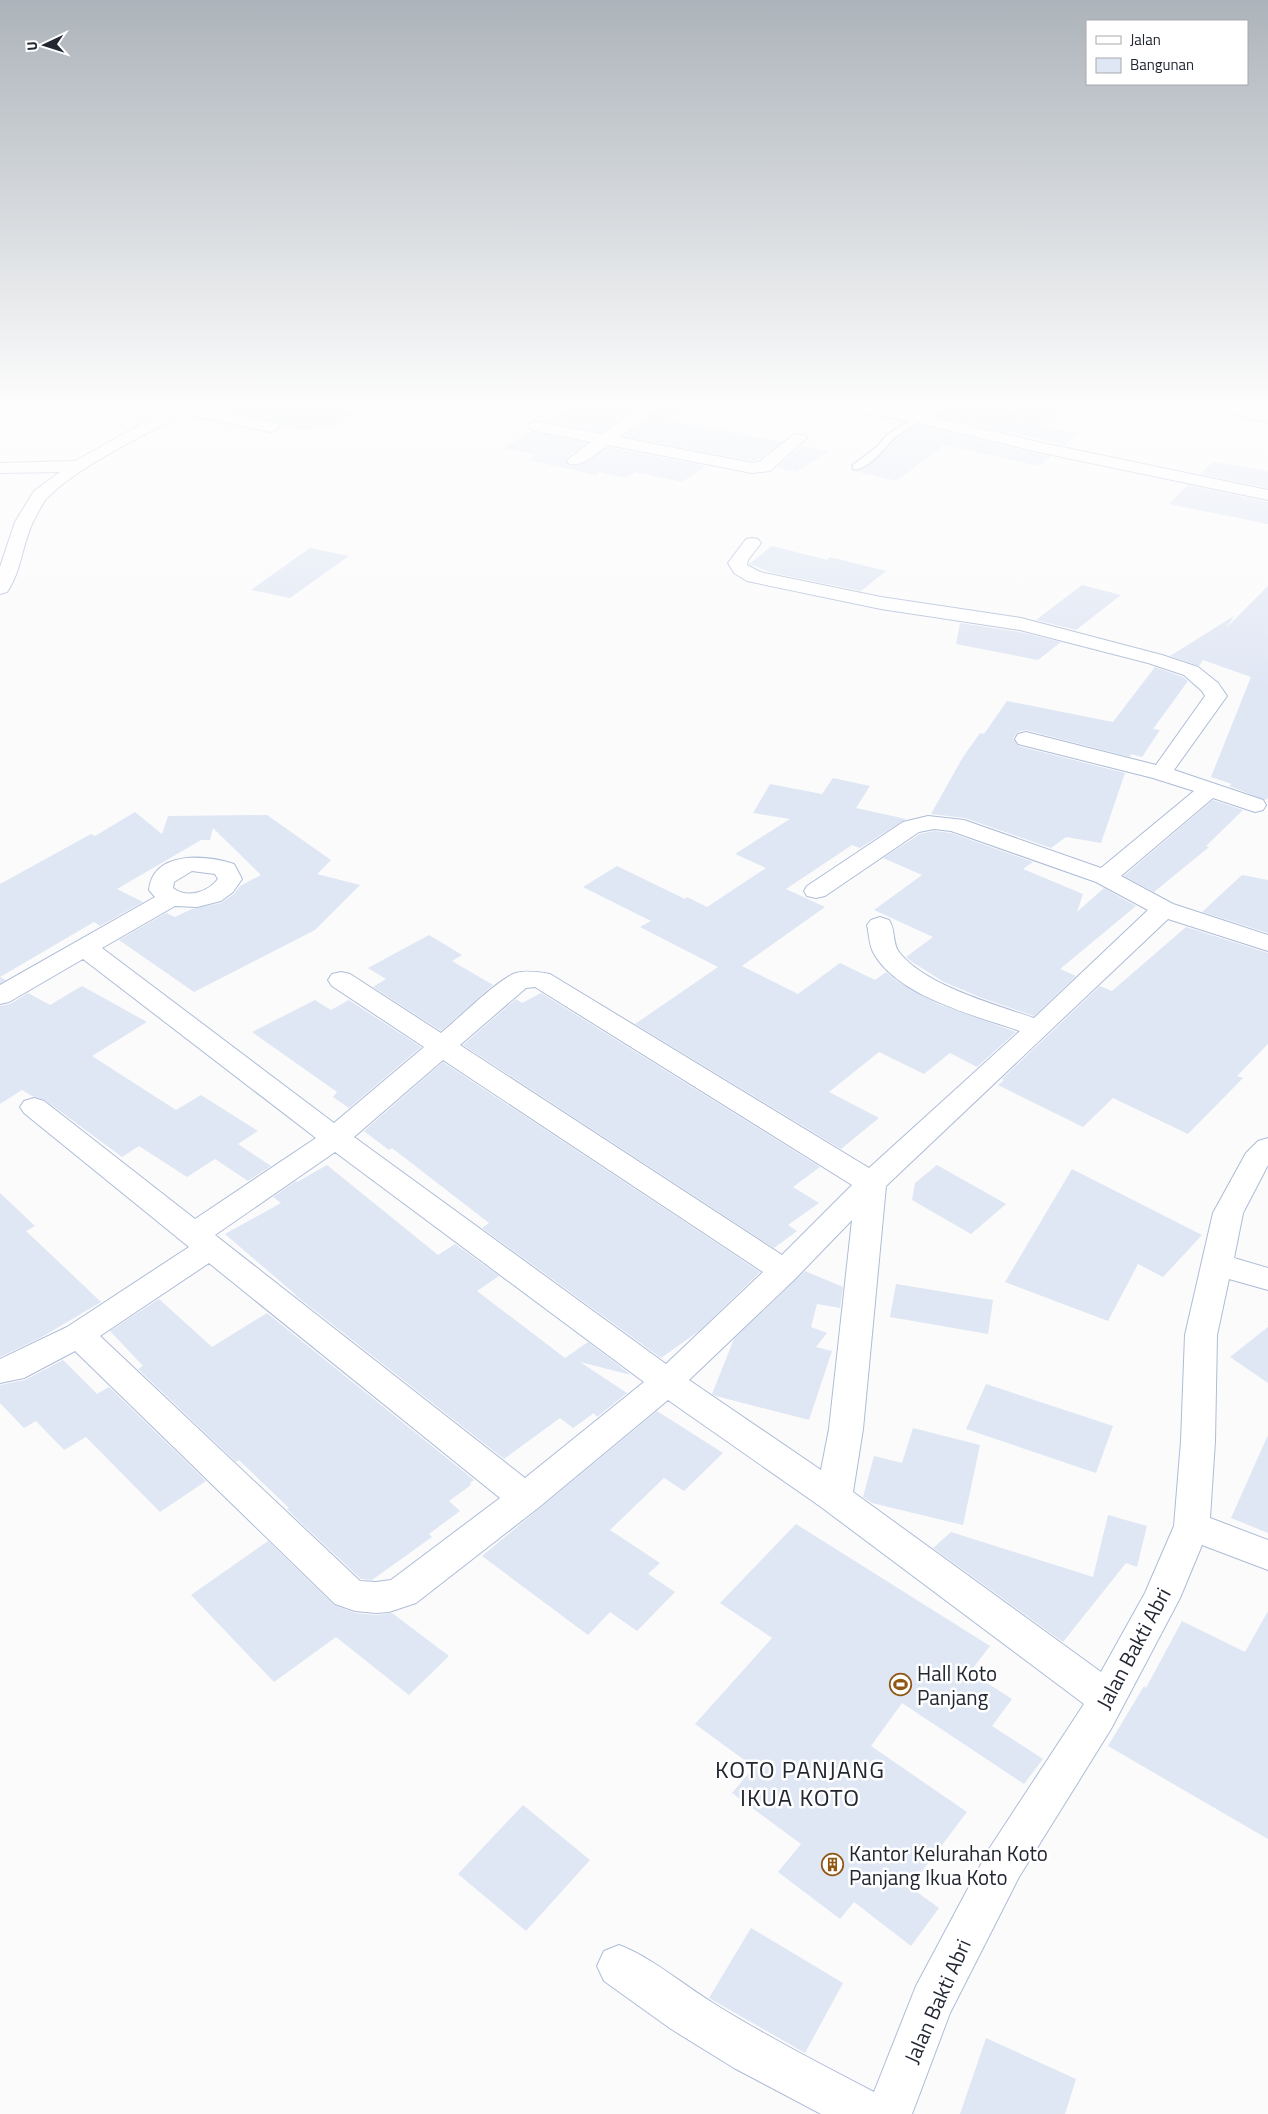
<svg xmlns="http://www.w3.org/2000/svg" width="1268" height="2114" font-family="'Titillium Web',sans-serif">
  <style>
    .building { fill: #dfe6f4 }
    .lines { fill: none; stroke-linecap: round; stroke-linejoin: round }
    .lane-casing { stroke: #aebcd8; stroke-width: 3 }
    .street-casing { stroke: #aebcd8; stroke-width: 2 }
    .lane { fill: #fff; fill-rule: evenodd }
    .street { fill: #fff; fill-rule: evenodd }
    .labels { text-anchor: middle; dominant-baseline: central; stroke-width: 5; stroke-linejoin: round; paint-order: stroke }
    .near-street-label { font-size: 21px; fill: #222732; stroke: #fff }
    .near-poi-label { font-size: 21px; fill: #222732; stroke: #fff; text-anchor: start }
    .near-quarter-label { font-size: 24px; letter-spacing: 1px; fill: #222732; stroke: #fff }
  </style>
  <rect width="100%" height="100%" fill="#fbfbfb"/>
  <g class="building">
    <path d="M233,402H310L358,413L323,430L313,428L306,431L280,425L271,420L232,411Z"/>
    <path d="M580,402H646L602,432L548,421Z"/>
    <path d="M669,402H687L674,410L679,411L668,420L782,442L758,460L752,461L624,436Z"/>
    <path d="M952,402H997L1007,404L1000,411L1004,416L1017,415L1029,406L1059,411L1042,426L1078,434L1064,445L933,415Z"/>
    <path d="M917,425L1038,454L1050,457L1039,466L944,445L897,481L854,471H859L871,464L895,439Z"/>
    <path d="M531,431L587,443L566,458L569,466L585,463L608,447L706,466L682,482L635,472L626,478L599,472L595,475L528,460L536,455L504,448Z"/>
    <path d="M801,446L828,451L797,472L777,468Z"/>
    <path d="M1213,462L1268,471V488L1200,474Z"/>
    <path d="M1188,485L1268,502V524L1169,504Z"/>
    <path d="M772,546L827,560L830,557L886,571L861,591L773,573L749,564Z"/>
    <path d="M310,548L349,556L290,598L251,590Z"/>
    <path d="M1082,585L1121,595L1076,630L1036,620Z"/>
    <path d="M1268,586V798L1265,800L1229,786L1232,784L1211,777L1251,677L1203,660L1199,666L1170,656L1234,616L1226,628Z"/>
    <path d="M960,623L1020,632L1061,642L1038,660L956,644Z"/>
    <path d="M1155,667L1183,677L1188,681L1153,729L1160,730L1142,757L1131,754L1130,757L1026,730L1018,732L1013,738L1018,746L1125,773L1101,843L1066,837L1051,848L965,818L931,814L963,757L980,733L984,734L1007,701L1113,722Z"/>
    <path d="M833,778L870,786L856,808L906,819L860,848L852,845L786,889L825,907L742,966L798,994L840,963L875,980L886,972L898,982L938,1004L1016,1032L977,1067L950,1053L924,1074L879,1052L829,1092L879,1118L841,1149L635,1024L718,967L640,927L651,921L583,887L617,866L685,899L687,897L707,907L766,868L735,854L790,819L753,813L770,784L822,794Z"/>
    <path d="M1213,800L1243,810L1206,846L1209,847L1154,892L1124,876Z"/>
    <path d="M135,812L162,834L168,816L267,815L331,860L317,874L360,885L315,930L194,992L119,940L166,913L175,917L192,909L221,903L234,894L240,886L261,875L213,828L210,840H201L117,889L143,902L100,926L94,922L0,977L6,980L0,983V884L91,834L95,836Z"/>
    <path d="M934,831L951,833L1033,862L1023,869L1083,894L1077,912L1104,888L1136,906L1060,969L1076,976L1034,1016L982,998L944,982L912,962L906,957L933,937L874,910L922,875L883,858L920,834Z"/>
    <path d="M1242,875L1268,880V933L1202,912Z"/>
    <path d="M1186,927L1268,953V1044L1237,1076L1243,1078L1188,1134L1113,1098L1083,1127L998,1085L1004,1080L1002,1079L1100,986L1112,991Z"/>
    <path d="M429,935L462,955L452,961L493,985L441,1031L373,987L386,979L368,968Z"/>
    <path d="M82,986L147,1022L92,1056L176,1110L201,1095L258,1131L238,1144L271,1166L248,1181L215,1159L187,1177L139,1146L122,1157L45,1100L32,1096L22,1090L0,1104V1006L10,1004L28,993L50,1005Z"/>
    <path d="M541,993L820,1167L793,1187L819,1203L788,1225L797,1231L774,1248L463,1045L516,999L522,1003Z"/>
    <path d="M315,1000L331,1010L349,1000L421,1047L349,1108L333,1097L337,1092L252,1032Z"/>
    <path d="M443,1062L760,1272L699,1331L661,1358L482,1228L489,1223L392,1148L389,1150L364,1131Z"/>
    <path d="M327,1165L438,1255L455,1244L499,1276L477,1291L565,1358L588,1342L631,1375L580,1362L627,1393L597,1417L594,1413L573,1428L560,1418L504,1459L295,1295H296L225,1234L281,1203L273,1197L296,1181L297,1182Z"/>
    <path d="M937,1165L1006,1204L971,1234L912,1200L915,1183Z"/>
    <path d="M1072,1169L1202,1235L1163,1277L1138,1264L1108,1321L1005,1282Z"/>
    <path d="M0,1193L35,1226L26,1231L101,1302L40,1338L0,1357Z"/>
    <path d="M805,1271L843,1287L840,1308L817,1304L811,1327L827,1333L816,1347L832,1351L809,1420L716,1396L712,1394L734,1339Z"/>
    <path d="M896,1284L993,1300L988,1334L890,1317Z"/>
    <path d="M159,1299L212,1347L267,1313L474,1480L470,1483L471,1485L449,1501L460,1511L429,1534L432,1537L372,1580L361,1579L298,1520L287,1509L289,1508L239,1460L236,1462L138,1369L143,1366L110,1331Z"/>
    <path d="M1268,1327V1383L1230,1357Z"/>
    <path d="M63,1360L97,1394L109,1387L206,1481L160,1512L86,1437L64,1450L36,1421L24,1428L0,1403V1385L25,1380Z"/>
    <path d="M986,1384L1113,1426L1096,1473L966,1429Z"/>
    <path d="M657,1411L723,1453L684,1491L664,1478L610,1530L660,1563L648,1574L675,1592L637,1631L610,1612L588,1635L482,1556Z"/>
    <path d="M913,1428L980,1445L963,1525L872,1503L863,1497L874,1456L902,1463Z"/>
    <path d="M1268,1435V1533L1231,1518Z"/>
    <path d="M1108,1515L1147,1526L1137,1567L1126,1563L1063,1642L933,1548L951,1532L1093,1577Z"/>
    <path d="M796,1524L990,1646L970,1672L1012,1699L992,1726L1043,1759L1024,1784L902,1703L871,1746L967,1812L910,1887L939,1908L911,1946L854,1902L840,1919L778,1872L801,1844L732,1793L754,1767L695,1724L772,1638L720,1603Z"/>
    <path d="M268,1541L334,1605L355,1613L376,1615L392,1613L449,1656L409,1695L336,1637L274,1682L191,1595Z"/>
    <path d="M1268,1611V1839L1108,1746L1144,1686L1146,1688L1182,1621L1245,1652Z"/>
    <path d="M523,1805L590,1860L526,1931L458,1874Z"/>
    <path d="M751,1928L843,1983L805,2053L709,1998Z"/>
    <path d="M986,2038L1076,2079L1065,2114H960Z"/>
  </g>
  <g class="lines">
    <defs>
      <path id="lane" d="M918,415L923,418L921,420C913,426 902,432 894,438C885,447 867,472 853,469V465L877,447L887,435Z"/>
      <g id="street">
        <path d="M181,402H200L194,407L271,422L277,424L279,427L277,430L271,432L182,414C140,438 82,464 48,497C42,503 38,513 34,520C22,543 22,571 7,592L0,594V567L15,522L34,491L60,472L0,473V463L75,461Z"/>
        <path d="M649,402H667L619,437L752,463L759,462L793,435H805L807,438L770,471L752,473L608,445C597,453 583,467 569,464L567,460L591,442L536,431L530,429L528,426L530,423L536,421L602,434Z"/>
        <path d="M823,402H855L918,413L1038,442L1268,490V500L1038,452L918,423L831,407L825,405Z"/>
        <path d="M1012,402H1030L1016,414H1004L1002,411Z"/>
        <path d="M1189,402H1218L1268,412V422L1191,405Z"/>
        <path d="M752,538L758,539L761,543L748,560L747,565L760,572L881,597L1021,618L1162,655L1198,667L1218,683L1227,696L1174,770L1263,800L1266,805L1263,810L1255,812L1213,798L1121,876L1173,904L1268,935V951L1168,919L886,1186L863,1429L853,1492L1101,1672L1145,1593L1174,1526L1181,1441L1185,1335L1213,1213L1246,1153L1258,1141L1268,1138V1165L1243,1213L1234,1258L1268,1268V1290L1229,1279L1217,1335L1215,1441L1210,1518L1268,1540V1570L1202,1545L1180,1598L1111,1729L1019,1877L950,2013L912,2114H821L734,2068L671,2029L604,1981L597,1966L604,1951L619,1945C653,1958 682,1984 713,2003C766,2036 820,2064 874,2092L916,1986L989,1849L1084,1704L821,1507L668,1400L538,1508L416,1603L389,1612L376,1613L355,1611L335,1604L75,1351L24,1378L0,1383V1359L67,1327L189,1247L24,1113L20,1107L24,1101L34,1098L44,1101L195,1219L316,1138L83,959L9,1002L0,1004V985L155,897L149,890C153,850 206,855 234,864L242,879L233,892L221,901L197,907L175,906L102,948L334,1123L424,1047L332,986L328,980L332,974L341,972L350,974L441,1033C457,1020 499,978 516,973C527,970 539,972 550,974L869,1168L1020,1031C976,1016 896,996 873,952C869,944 869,933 867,925L871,920L880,917L889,920C896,930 892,943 899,952C924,985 996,1005 1034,1018L1148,910L1096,882L951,831L934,829L919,832L825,896L816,898L807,896L804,891L807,886L903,822L928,816L964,820L1101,868L1194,791L1153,778L1018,744L1015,739L1018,734L1026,732L1156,765L1205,696L1202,691L1184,675L1148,663L1020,630L881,609L747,581L734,573L728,563L746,539ZM192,871L215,874L218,879C208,892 187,899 173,888L174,882ZM535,987L852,1185L782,1255L460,1045L526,988ZM443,1060L763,1272L666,1364L354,1137ZM335,1152L644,1382L525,1478L215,1235ZM852,1220L829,1429L821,1470L689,1380L795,1279ZM209,1263L500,1498L391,1580L376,1582L360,1581L100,1336Z"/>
      </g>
    </defs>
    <use href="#lane" class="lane-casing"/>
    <use href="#street" class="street-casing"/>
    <use href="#lane" class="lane"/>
    <use href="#street" class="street"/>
  </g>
  <linearGradient id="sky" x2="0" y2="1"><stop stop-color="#acb3ba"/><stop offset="0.58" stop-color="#fdfdfd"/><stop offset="1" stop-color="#fdfdfd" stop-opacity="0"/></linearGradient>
  <rect width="1268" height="698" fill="url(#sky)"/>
  <defs>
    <symbol id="stadium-ring" viewBox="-11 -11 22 22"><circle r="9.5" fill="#fff" stroke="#915714" stroke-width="1.5"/><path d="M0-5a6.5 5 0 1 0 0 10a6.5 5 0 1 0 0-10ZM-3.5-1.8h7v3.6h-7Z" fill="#915714"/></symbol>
    <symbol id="building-ring" viewBox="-11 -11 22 22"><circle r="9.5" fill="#fff" stroke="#915714" stroke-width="1.5"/><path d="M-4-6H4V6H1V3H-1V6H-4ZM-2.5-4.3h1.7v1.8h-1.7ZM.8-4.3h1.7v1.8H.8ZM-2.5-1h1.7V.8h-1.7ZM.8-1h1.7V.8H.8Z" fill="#915714"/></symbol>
  </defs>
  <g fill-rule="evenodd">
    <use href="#stadium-ring" x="888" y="1672" width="25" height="25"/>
    <use href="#building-ring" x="820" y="1852" width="25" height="25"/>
  </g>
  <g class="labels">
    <g class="near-street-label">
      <text transform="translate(1133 1648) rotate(-62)">Jalan Bakti Abri</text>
      <text transform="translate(937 2001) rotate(-66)">Jalan Bakti Abri</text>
    </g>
    <g class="near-poi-label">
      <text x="917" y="1673">Hall Koto<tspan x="917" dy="24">Panjang</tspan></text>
      <text x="849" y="1853">Kantor Kelurahan Koto<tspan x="849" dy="24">Panjang Ikua Koto</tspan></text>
    </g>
    <g class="near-quarter-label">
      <text x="800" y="1769">KOTO PANJANG<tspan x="800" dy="28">IKUA KOTO</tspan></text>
    </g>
  </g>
  <rect x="1086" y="20" width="162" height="65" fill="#ffffff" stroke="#a7a9ad"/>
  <rect x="1096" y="36" width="25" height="8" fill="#ffffff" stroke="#a7a9ad"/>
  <text x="1130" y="45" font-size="15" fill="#222732">Jalan</text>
  <rect x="1096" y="58" width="25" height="15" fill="#dfe6f4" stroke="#a7a9ad"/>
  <text x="1130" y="70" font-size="15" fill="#222732">Bangunan</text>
  <g transform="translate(45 45) rotate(266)" stroke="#ffffff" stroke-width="4" paint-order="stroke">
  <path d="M0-4L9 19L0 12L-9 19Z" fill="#222732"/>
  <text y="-8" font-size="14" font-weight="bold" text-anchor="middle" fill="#222732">U</text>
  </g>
</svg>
